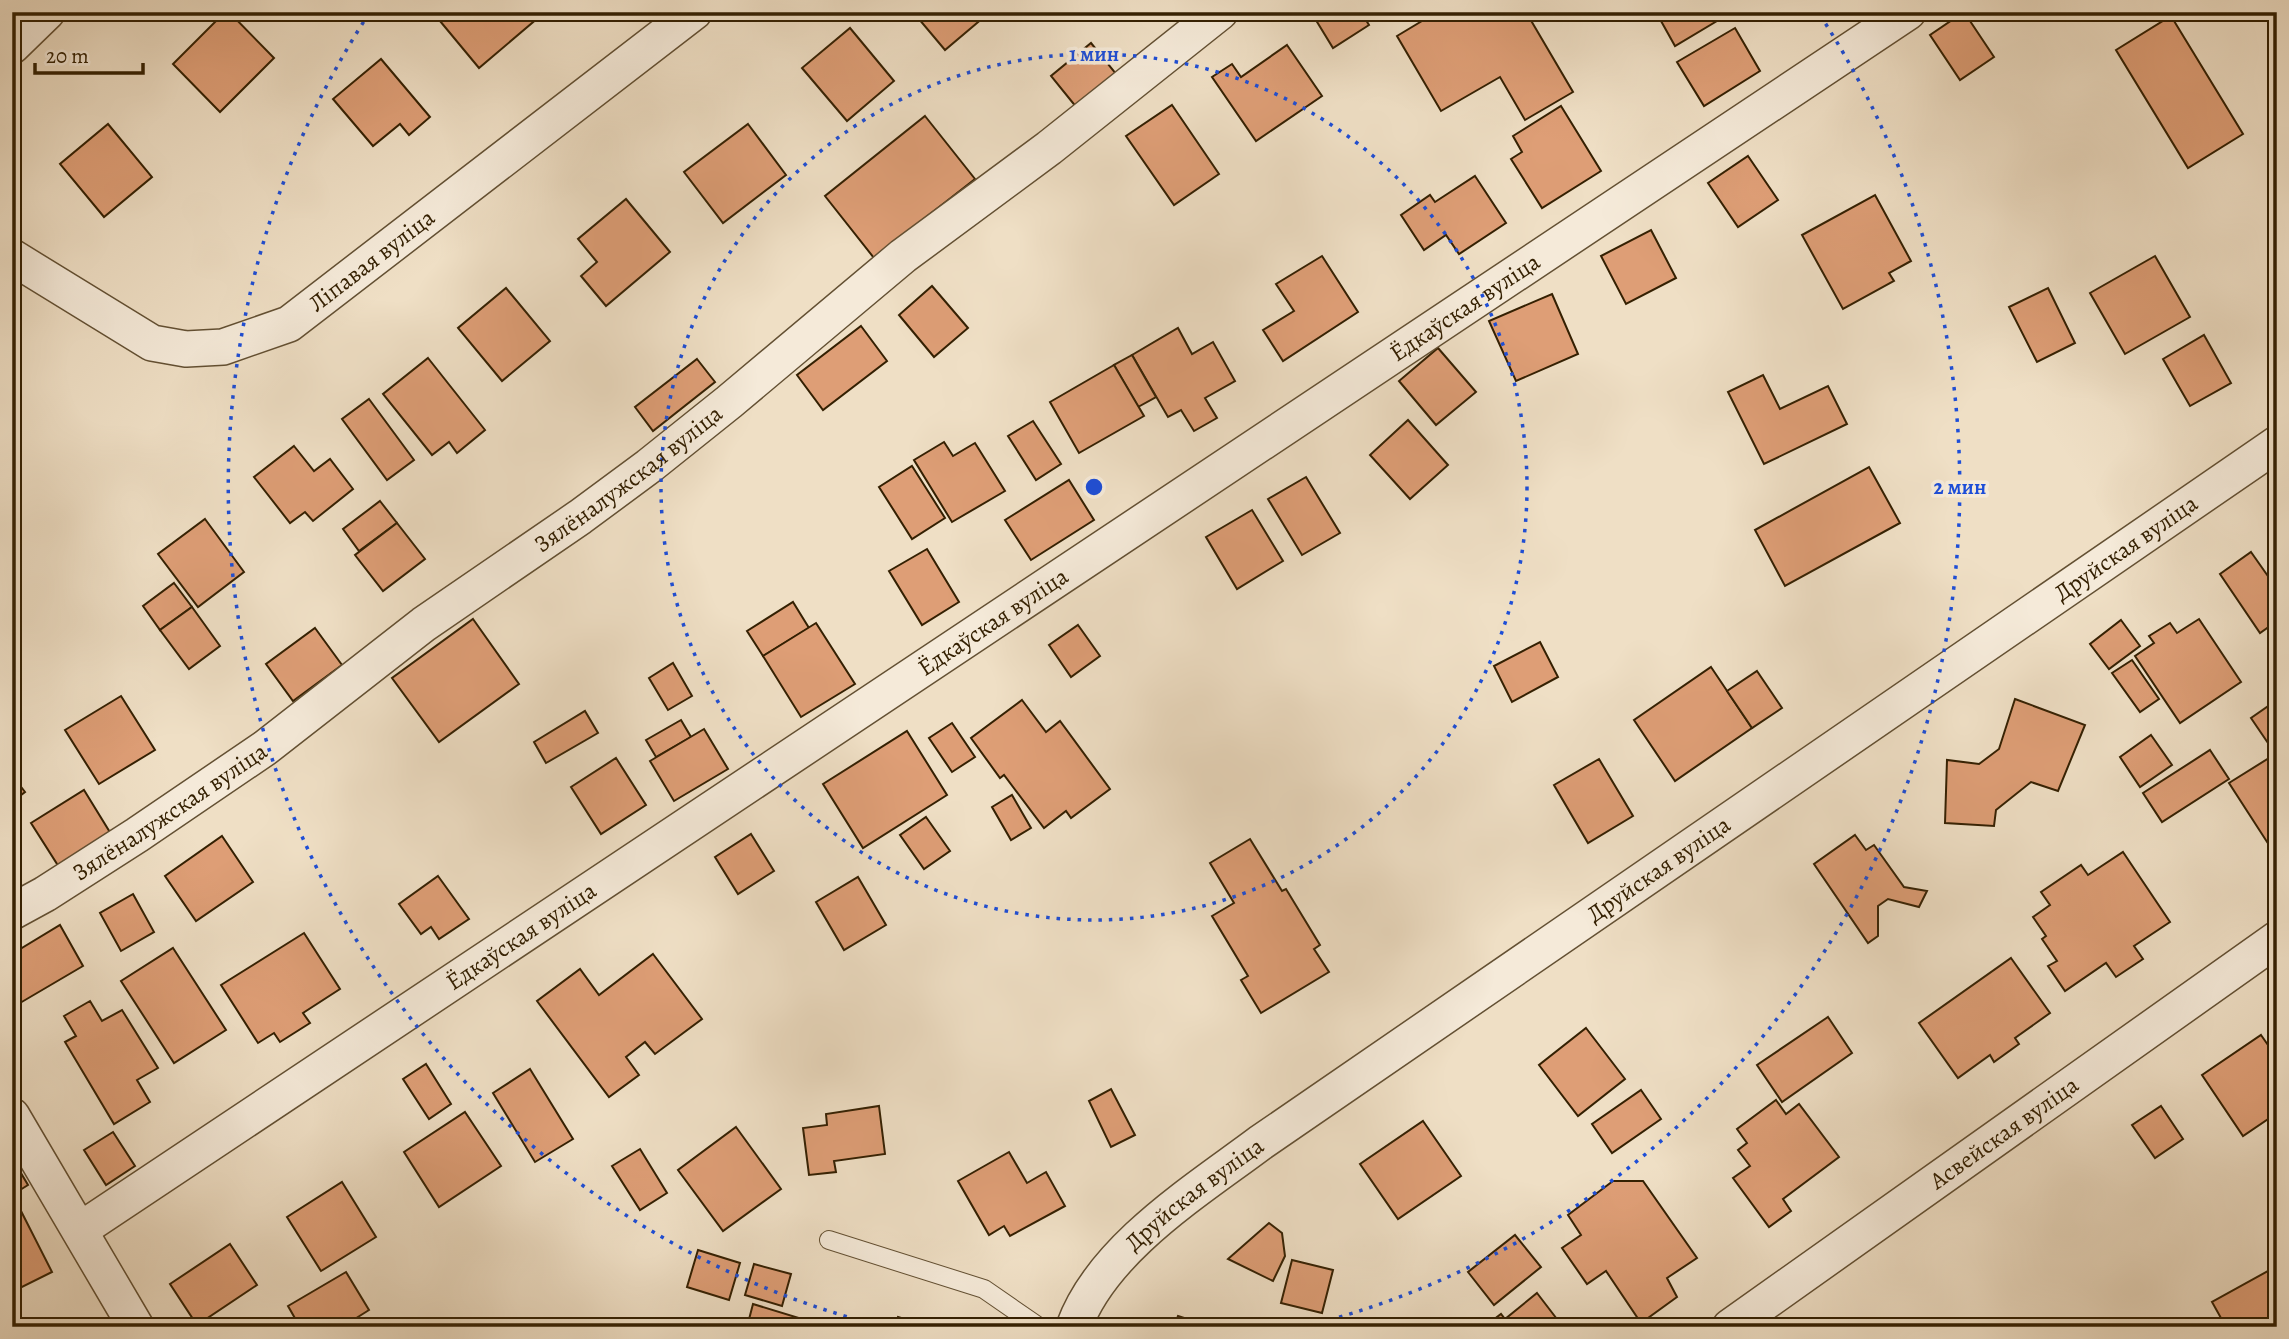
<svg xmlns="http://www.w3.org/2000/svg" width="2289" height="1339" font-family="Alegreya,serif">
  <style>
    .building { fill: #de9e76; stroke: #342002; stroke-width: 2 }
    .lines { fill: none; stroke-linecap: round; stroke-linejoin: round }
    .lane-casing { stroke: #635033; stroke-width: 20 }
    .street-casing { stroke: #635033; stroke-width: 38 }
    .lane { stroke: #f5ead9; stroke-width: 18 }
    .street { stroke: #f5ead9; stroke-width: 35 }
    .ring { fill: none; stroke: #1d4ed8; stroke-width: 3.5; stroke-dasharray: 3.5 7 }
    .labels { text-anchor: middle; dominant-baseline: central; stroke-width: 7; stroke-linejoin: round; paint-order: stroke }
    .street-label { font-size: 24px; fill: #342002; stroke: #f5ead9 }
    .centre { fill: #1d4ed8; stroke: #f5ead9; stroke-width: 3.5 }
    .ring-label { font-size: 21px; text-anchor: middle; font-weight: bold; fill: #1d4ed8; stroke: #f5ead9; stroke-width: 7; stroke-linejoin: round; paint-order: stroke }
  </style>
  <rect width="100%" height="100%" fill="#efdfc5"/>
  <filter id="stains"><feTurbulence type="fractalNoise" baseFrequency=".00286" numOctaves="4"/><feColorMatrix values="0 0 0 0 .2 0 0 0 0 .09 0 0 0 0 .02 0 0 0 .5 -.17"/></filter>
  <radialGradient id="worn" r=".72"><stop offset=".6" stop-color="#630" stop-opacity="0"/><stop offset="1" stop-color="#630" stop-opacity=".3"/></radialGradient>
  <g class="building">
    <path d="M225,12H229L274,58L220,112L173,64Z"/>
    <path d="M438,12H545L479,68L435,15Z"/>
    <path d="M913,12H990L945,50Z"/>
    <path d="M1311,12H1361L1369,25L1333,48Z"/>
    <path d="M1437,12H1526L1573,92L1525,120L1500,77L1441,111L1397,36Z"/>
    <path d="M1656,12H1725L1727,15L1675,46Z"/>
    <path d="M1964,12L1994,57L1960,80L1930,35Z"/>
    <path d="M2171,16L2243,134L2188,168L2116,50Z"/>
    <path d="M850,28L894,81L847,121L802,68Z"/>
    <path d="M1735,28L1760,71L1704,106L1677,62Z"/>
    <path d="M1091,43L1117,75L1077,108L1051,76Z"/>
    <path d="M1287,45L1322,96L1256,141L1212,77L1232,64L1241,77Z"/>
    <path d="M381,59L430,117L409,135L400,124L373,146L333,99Z"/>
    <path d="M1172,105L1219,174L1174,205L1126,136Z"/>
    <path d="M1561,106L1601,171L1542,208L1511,159L1522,152L1513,136Z"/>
    <path d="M925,116L975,179L874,258L825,196Z"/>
    <path d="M108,124L152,177L104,217L60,164Z"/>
    <path d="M748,124L786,175L723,223L684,172Z"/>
    <path d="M1748,156L1778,200L1738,227L1708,183Z"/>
    <path d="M1475,176L1506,223L1459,254L1446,235L1424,250L1401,215L1430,195L1435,202Z"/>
    <path d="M1875,195L1911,261L1889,273L1894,281L1843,309L1802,235Z"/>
    <path d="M626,199L670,252L606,306L581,276L597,262L578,239Z"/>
    <path d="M1651,230L1676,278L1626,304L1601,256Z"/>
    <path d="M1322,256L1358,312L1283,361L1263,330L1294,311L1276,284Z"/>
    <path d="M2155,256L2190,317L2125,354L2090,293Z"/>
    <path d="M932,286L968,328L934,357L899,315Z"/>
    <path d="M506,288L550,341L502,381L458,328Z"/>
    <path d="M2048,288L2075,343L2037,362L2009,307Z"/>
    <path d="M1552,294L1578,354L1516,381L1489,321Z"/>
    <path d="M861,326L887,361L823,410L797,375Z"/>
    <path d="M1178,328L1192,354L1213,342L1235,381L1205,398L1217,418L1194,431L1181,410L1168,417L1132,355Z"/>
    <path d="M2204,335L2231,383L2190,406L2163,359Z"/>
    <path d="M1438,348L1476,392L1436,425L1399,381Z"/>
    <path d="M1132,355L1156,397L1138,407L1114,365Z"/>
    <path d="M428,358L485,430L457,453L449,442L432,455L383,394Z"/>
    <path d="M697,359L715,382L653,431L635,407Z"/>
    <path d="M1114,365L1144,416L1079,453L1050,402Z"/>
    <path d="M1763,375L1780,409L1828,386L1847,424L1764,464L1728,392Z"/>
    <path d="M369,399L414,460L387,480L342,419Z"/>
    <path d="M1408,420L1448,465L1410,499L1370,455Z"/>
    <path d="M1033,421L1061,464L1036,480L1008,436Z"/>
    <path d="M944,442L953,456L975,443L1005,491L952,522L914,460Z"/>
    <path d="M294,446L314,471L330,459L353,489L313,521L305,512L290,523L254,477Z"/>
    <path d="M912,466L945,518L912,539L879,487Z"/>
    <path d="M1869,467L1900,523L1785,586L1755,530Z"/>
    <path d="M1306,477L1340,533L1302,555L1268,499Z"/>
    <path d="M1069,480L1094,520L1031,560L1005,520Z"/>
    <path d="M380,501L397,523L359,551L343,529Z"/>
    <path d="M1252,510L1283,561L1237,589L1206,537Z"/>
    <path d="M205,519L244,572L198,607L158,554Z"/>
    <path d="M397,523L425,559L383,591L355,555Z"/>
    <path d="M927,549L959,602L922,625L889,571Z"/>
    <path d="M2251,552L2277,589V621L2260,633L2220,574Z"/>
    <path d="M174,583L192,607L160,630L143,606Z"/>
    <path d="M793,602L809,628L763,656L747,631Z"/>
    <path d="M192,607L220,646L189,669L160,630Z"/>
    <path d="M473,619L519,684L439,742L392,678Z"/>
    <path d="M2199,619L2241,682L2180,723L2135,656L2154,643L2149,636L2170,623L2177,633Z"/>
    <path d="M2121,620L2140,646L2109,669L2090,644Z"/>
    <path d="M816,623L855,684L801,717L763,656Z"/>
    <path d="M1078,625L1100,656L1071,677L1049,645Z"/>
    <path d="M315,628L342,665L293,701L266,664Z"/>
    <path d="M1540,642L1558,677L1512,702L1494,666Z"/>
    <path d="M2132,660L2159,699L2140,712L2112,673Z"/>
    <path d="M673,663L692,696L668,710L649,678Z"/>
    <path d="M1711,667L1752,728L1675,781L1634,720Z"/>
    <path d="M1757,671L1782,708L1752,728L1727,691Z"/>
    <path d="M121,696L155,750L99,784L65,730Z"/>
    <path d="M2015,699L2085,725L2058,791L2031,782L1996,810L1994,826L1945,823L1947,760L1979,764L1999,749Z"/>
    <path d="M1022,700L1046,732L1060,721L1110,789L1071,818L1066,811L1044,828L1004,775L1000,778L971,738Z"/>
    <path d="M2277,700V742L2270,746L2251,718Z"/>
    <path d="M585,711L598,733L546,763L534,742Z"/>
    <path d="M681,720L691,737L656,757L646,740Z"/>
    <path d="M952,723L975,757L952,772L929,738Z"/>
    <path d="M704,729L728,769L674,801L650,761Z"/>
    <path d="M907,731L947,795L863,848L823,784Z"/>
    <path d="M2151,735L2172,765L2140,787L2120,757Z"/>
    <path d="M2210,750L2229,779L2162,822L2143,793Z"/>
    <path d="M2277,753V840L2269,845L2229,783Z"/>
    <path d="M616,758L646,805L601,834L571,787Z"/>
    <path d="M1599,759L1633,816L1588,843L1554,785Z"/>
    <path d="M12,775L25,792L12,802Z"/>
    <path d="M84,790L111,834L59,867L31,823Z"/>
    <path d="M1012,795L1031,828L1011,840L992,807Z"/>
    <path d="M926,817L950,851L924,869L900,835Z"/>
    <path d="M751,834L774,871L738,894L715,857Z"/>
    <path d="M1855,835L1866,850L1874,845L1904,887L1927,891L1919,907L1888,899L1878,906V936L1868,943L1814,864Z"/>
    <path d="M222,836L253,882L196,921L165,876Z"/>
    <path d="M1250,839L1282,891L1286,889L1320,945L1314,949L1329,972L1261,1013L1241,980L1248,976L1212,916L1234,903L1210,863Z"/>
    <path d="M2123,852L2170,922L2134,946L2143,959L2116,977L2106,963L2065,991L2048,966L2057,961L2042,939L2046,936L2033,917L2050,905L2041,892L2081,865L2088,875Z"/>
    <path d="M438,876L469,919L439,939L431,927L421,934L399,904Z"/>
    <path d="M858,877L886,925L844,950L816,902Z"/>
    <path d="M133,894L154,932L121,951L100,913Z"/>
    <path d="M60,925L83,966L20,1003L12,989V954Z"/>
    <path d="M304,933L340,989L303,1013L310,1023L280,1042L274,1033L258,1043L221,985Z"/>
    <path d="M173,948L226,1030L174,1063L121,981Z"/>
    <path d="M653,954L702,1019L655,1054L645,1042L626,1057L639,1075L609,1097L537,1001L580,969L599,995Z"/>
    <path d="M2011,958L2050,1013L2015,1038L2019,1044L1994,1062L1990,1055L1958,1078L1919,1023Z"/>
    <path d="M90,1001L102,1021L122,1010L158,1068L137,1080L150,1102L114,1124L65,1042L76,1036L64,1016Z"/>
    <path d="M1828,1017L1852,1053L1782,1102L1757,1065Z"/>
    <path d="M1586,1028L1625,1079L1578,1116L1539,1065Z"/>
    <path d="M2261,1035L2277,1058V1113L2243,1136L2202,1075Z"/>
    <path d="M426,1064L451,1104L429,1119L403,1079Z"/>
    <path d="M530,1069L573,1139L535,1162L493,1093Z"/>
    <path d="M1111,1089L1135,1135L1111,1147L1089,1101Z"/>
    <path d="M1641,1090L1661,1119L1612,1153L1592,1124Z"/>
    <path d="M1776,1100L1786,1114L1799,1104L1839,1157L1783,1199L1791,1211L1769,1227L1733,1178L1750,1166L1738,1150L1747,1143L1737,1129Z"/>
    <path d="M879,1106L885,1154L834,1161L836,1172L809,1175L803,1128L827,1125L826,1114Z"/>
    <path d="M2161,1106L2183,1139L2155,1158L2132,1125Z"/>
    <path d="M465,1112L501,1166L439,1207L404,1152Z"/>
    <path d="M1423,1121L1461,1176L1398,1219L1360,1164Z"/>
    <path d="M736,1127L781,1189L723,1231L678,1170Z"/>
    <path d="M113,1132L135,1166L106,1185L84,1150Z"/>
    <path d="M640,1149L667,1193L640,1210L612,1166Z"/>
    <path d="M1009,1152L1027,1183L1046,1172L1065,1206L1010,1236L1004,1226L989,1235L958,1181Z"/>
    <path d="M12,1158L28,1185L12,1195Z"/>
    <path d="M1613,1181H1643L1697,1258L1667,1278L1677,1297L1641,1323L1606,1271L1587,1284L1562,1248L1581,1235L1568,1215Z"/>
    <path d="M342,1182L376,1237L321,1271L287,1217Z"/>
    <path d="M21,1211L52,1272L12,1292V1215Z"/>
    <path d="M1269,1223L1282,1233L1285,1256L1273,1281L1228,1259Z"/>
    <path d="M1515,1235L1541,1267L1494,1305L1468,1272Z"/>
    <path d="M230,1244L257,1285L197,1325L170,1284Z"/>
    <path d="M698,1250L740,1263L729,1300L687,1287Z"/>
    <path d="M1292,1260L1333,1270L1322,1313L1281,1303Z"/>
    <path d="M754,1264L791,1274L782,1306L745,1295Z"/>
    <path d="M2277,1266V1327H2226L2212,1302Z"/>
    <path d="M346,1272L369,1310L342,1327H300L288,1306Z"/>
    <path d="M1537,1293L1563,1327H1484L1501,1314L1505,1319Z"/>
    <path d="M753,1304L825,1326V1327H747Z"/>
    <path d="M1178,1316L1212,1327H1174Z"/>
    <path d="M898,1317L930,1327H895Z"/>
  </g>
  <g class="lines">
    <defs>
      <path id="lane" d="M829,1240L984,1289L1039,1327"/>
      <g id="street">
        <path d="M12,46L47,12"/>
        <path id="s1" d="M12,257L152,343L186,349L223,347L289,324L694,12"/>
        <path id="s2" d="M12,912L45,894L137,835L265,748L424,624L580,517L649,466L729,402L903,256L1049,148L1220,12"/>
        <path d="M12,1116L136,1327"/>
        <path id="s3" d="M80,1230L1908,12"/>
        <path id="s4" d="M1074,1327C1102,1249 1196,1191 1260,1143L2277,444"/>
        <path id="s5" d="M1730,1327L2277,939"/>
      </g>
    </defs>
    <use href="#lane" class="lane-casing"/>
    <use href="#street" class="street-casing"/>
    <use href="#lane" class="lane"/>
    <use href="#street" class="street"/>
  </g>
  <g class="ring">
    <circle cx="1094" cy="487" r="433"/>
    <path d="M877 1325A866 866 0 0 1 368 15M1820 15A866 866 0 0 1 1311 1325"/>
  </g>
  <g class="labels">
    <g class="street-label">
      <text stroke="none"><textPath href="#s1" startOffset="410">Ліпавая вуліца</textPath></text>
      <text stroke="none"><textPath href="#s3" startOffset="1664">Ёдкаўская вуліца</textPath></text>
      <text stroke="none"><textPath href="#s2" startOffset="754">Зялёналужская вуліца</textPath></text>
      <text stroke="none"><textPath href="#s4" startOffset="1316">Друйская вуліца</textPath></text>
      <text stroke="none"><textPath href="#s3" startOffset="1097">Ёдкаўская вуліца</textPath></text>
      <text stroke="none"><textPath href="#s2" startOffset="187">Зялёналужская вуліца</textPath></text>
      <text stroke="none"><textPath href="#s4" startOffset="749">Друйская вуліца</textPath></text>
      <text stroke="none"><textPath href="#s3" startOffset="530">Ёдкаўская вуліца</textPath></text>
      <text stroke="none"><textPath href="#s5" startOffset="336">Асвейская вуліца</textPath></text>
      <text stroke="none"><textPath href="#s4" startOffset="182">Друйская вуліца</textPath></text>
    </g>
  </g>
  <circle cx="1094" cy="487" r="10" class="centre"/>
  <g class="ring-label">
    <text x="1094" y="61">1 мин</text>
    <text x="1960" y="494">2 мин</text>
  </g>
  <rect width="2289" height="1339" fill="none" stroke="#efdfc5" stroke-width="42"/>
  <rect x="14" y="14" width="2261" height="1311" fill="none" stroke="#342002" stroke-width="3.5"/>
  <rect x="21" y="21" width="2247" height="1297" fill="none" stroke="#342002" stroke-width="2"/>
  <path d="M35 63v10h108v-10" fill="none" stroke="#342002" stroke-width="3.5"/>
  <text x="46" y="63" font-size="21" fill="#342002" stroke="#f5ead9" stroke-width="5" paint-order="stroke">20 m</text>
  <rect width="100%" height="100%" filter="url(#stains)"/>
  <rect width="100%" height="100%" fill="url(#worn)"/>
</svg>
